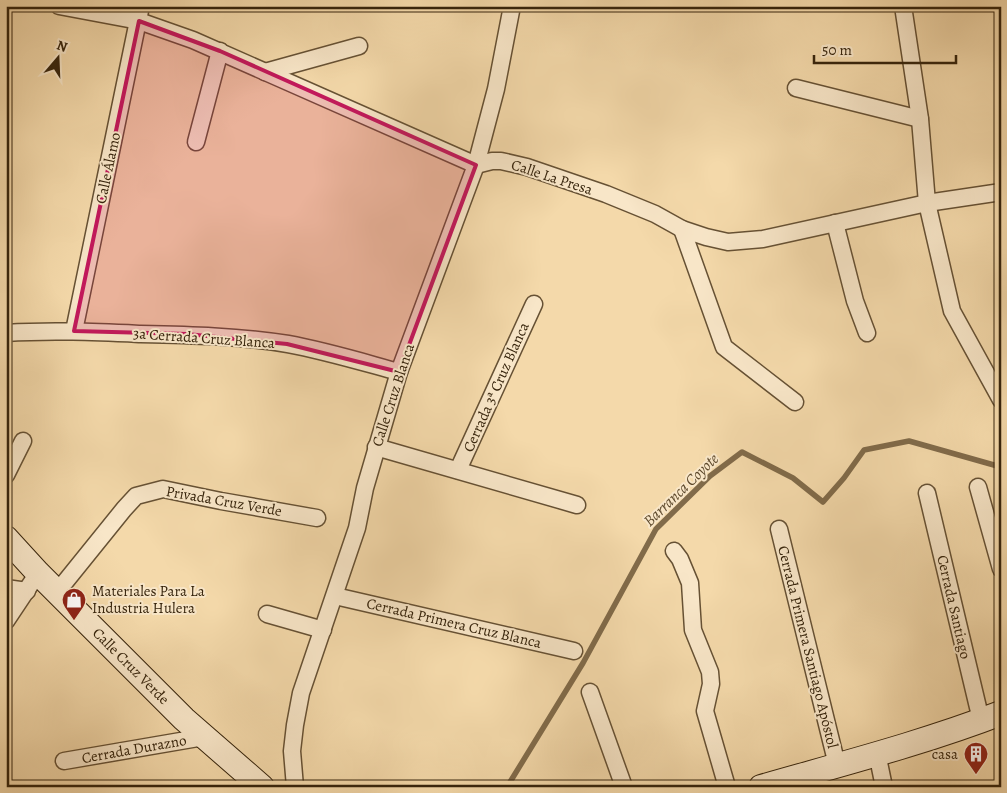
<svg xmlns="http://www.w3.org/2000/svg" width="1007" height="793" font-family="Alegreya,serif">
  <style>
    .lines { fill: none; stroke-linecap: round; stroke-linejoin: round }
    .stream { stroke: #816b4a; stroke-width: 5.5 }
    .street-casing { stroke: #665134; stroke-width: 19 }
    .secondary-casing { stroke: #36240c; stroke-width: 26 }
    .street { stroke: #f8e6c8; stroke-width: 16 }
    .secondary { stroke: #f8e6c8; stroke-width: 24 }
    .marked { fill: #c2185b; fill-opacity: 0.2; stroke: #c2185b; stroke-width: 4; stroke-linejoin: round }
    .labels { text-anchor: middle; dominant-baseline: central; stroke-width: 4; stroke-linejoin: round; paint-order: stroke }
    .street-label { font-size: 15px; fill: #36240c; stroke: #f8e6c8 }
    .poi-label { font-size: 15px; fill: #36240c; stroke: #f8e6c8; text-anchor: start }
    .water-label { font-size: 16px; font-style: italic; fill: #5c482b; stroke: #f8e6c8 }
  </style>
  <rect width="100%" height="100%" fill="#f4d9aa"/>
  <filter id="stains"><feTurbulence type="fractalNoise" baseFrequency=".004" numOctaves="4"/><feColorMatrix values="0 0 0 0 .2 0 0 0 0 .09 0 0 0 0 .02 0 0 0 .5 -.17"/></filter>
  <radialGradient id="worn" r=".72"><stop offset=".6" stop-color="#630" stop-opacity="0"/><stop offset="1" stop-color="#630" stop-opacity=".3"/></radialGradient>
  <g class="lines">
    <path class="stream" d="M507,787L583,663L656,529L710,476L742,452L793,478L823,502L844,478L864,450L909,441L1001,467"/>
    <defs>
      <g id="street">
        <path d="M59,6L139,21L193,40L476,165L492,161H501L527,167L606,194L655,214L682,229L706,237L728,242L763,239L927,203L1001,192"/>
        <path d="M903,6L920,119L927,203L952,311L1001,400"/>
        <path d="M265,72L359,46"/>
        <path d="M796,88L920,119"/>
        <path d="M196,142L220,51"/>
        <path d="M835,223L855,301L867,333"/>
        <path d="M682,229L724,347L795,402"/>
        <path d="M74,331L141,6"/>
        <path d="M6,333C51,330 95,332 140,334C189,335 239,336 288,344C326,351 362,362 399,372"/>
        <path d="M376,447L577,505"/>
        <path d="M458,470L534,304"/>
        <path d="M6,475L23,441"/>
        <path d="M978,487L1001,569"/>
        <path d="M927,493L981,720"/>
        <path d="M779,529L837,765"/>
        <path d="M674,551L680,559L690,583L693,630L710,672L711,684L705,711L727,787"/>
        <path d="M6,588L27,591"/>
        <path d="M57,592L124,509L136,496L163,489L221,501L317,518"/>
        <path d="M335,596L574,651"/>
        <path d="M267,614L323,630"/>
        <path d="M6,621L38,573"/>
        <path d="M590,692L624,787"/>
        <path d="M877,753L884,787"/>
        <path d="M64,761L204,737"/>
        <path d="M295,787L292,751L295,725L301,693L357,528L365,488L399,372L476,165L496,89L512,6"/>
      </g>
      <g id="secondary">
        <path d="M6,538L38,573L184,719L262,787"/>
        <path d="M761,787C841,764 923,743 1001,713"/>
      </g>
    </defs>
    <use href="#street" class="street-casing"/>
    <use href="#secondary" class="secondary-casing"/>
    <use href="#street" class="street"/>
    <use href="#secondary" class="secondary"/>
  </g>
  <path class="marked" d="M139,21L220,51L476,165L399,372L287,344L187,334L74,331Z"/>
  <defs>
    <symbol id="shop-pin" viewBox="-11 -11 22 30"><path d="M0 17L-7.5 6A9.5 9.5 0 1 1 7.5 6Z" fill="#8f2418" stroke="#f8e6c8"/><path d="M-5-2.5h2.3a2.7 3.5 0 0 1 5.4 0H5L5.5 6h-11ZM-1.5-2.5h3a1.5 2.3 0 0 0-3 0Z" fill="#fff"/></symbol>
    <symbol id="building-pin" viewBox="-11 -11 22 30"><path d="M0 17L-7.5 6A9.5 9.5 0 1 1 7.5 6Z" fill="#8f2418" stroke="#f8e6c8"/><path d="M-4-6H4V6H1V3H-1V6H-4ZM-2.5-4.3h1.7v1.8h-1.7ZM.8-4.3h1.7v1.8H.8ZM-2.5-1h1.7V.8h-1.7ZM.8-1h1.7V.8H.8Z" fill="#fff"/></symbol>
  </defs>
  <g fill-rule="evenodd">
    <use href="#shop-pin" x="60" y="586" width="28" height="38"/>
    <use href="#building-pin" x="962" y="740" width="28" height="38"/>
  </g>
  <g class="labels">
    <g class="street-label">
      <text transform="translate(108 168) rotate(-78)">Calle Álamo</text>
      <text transform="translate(552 177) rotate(18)">Calle La Presa</text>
      <text transform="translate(204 338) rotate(4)">3a Cerrada Cruz Blanca</text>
      <text transform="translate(496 387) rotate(-66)">Cerrada 3ª Cruz Blanca</text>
      <text transform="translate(393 395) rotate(-72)">Calle Cruz Blanca</text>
      <text transform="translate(224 501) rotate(10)">Privada Cruz Verde</text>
      <text transform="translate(954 607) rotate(77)">Cerrada Santiago</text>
      <text transform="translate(454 623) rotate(13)">Cerrada Primera Cruz Blanca</text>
      <text transform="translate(808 647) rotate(76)">Cerrada Primera Santiago Apóstol</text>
      <text transform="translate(131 666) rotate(45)">Calle Cruz Verde</text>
      <text transform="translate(134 749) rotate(-10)">Cerrada Durazno</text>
    </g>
    <g class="poi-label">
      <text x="92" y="591">Materiales Para La<tspan x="92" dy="17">Industria Hulera</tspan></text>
      <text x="958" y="754" text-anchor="end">casa</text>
    </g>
    <g class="water-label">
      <text transform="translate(681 490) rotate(-44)">Barranca Coyote</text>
    </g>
  </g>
  <rect width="1007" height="793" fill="none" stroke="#f4d9aa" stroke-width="25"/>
  <rect x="8" y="8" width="992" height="778" fill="none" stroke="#36240c" stroke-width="2.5"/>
  <rect x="12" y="12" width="982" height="768" fill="none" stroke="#36240c"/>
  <g transform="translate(58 58) rotate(19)" stroke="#f8e6c8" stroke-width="4" paint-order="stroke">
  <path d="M0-4L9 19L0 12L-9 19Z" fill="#36240c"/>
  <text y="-8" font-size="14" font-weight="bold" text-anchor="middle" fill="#36240c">N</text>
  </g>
  <path d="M814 55v8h142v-8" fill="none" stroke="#36240c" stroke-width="2.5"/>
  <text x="822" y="55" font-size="15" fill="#36240c" stroke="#f8e6c8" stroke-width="4" paint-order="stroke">50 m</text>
  <rect width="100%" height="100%" filter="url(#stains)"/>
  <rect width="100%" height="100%" fill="url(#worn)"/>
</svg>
